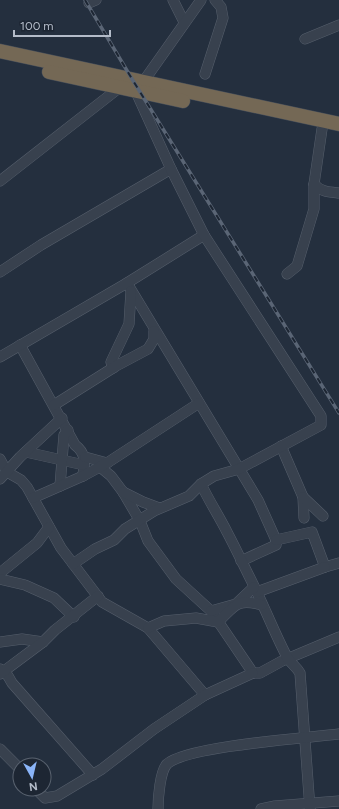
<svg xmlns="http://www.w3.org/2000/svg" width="339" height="809" font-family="Figtree,sans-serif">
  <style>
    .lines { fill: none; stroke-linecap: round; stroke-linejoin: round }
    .minor-casing { stroke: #565f6c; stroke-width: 11 }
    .highway-casing { stroke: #434c59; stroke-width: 15 }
    .minor { stroke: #38414e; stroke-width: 10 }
    .highway { stroke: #746855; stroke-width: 14 }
    .rail-casing { stroke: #5a6575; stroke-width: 3.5 }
    .rail { stroke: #1d2633; stroke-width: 2; stroke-dasharray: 6; stroke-linecap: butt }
  </style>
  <rect width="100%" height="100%" fill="#242f3e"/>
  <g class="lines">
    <defs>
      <g id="minor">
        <path d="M173,0L184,22"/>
        <path d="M89,3L96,0"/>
        <path d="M305,39L339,25"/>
        <path d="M205,74L223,18L221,7L215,0"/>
        <path d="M0,181L119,88"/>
        <path d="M314,184C321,192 329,192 339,193"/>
        <path d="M0,272L41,245L171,169"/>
        <path d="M287,274L297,266L314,209V184L322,129"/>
        <path d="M127,283L258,500L276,540V545L241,561"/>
        <path d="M20,345L75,445C87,454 84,463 83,476"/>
        <path d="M0,357L127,283L204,235"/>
        <path d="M113,368L111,362L129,324L131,291"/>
        <path d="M54,405L116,366L148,349L154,339V331"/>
        <path d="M281,446L303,497L304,518"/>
        <path d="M26,452L84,465"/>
        <path d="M85,457L107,463"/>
        <path d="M0,459L7,472L21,480L27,487L61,548L102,602L148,628L205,695"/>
        <path d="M100,467L111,476L123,492L140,521L148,541L176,579L211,611L253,673H260L282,661L339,637"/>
        <path d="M0,479L20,457L62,418"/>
        <path d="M201,484C209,501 219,516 227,532C235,547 242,562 249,576C263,603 273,630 287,657C290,663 296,666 300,673L310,809"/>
        <path d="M60,486L64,435L68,430"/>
        <path d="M123,492L143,502L159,508"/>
        <path d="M303,497L323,516"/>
        <path d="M33,498L83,476L107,463L199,403"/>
        <path d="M276,540L312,532L325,567L339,563"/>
        <path d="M73,564L95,549L114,540L125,529L154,511L189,496L201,484L214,476L239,469L321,425V416L204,235L171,169L136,92L201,0"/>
        <path d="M0,573L37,543L49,527"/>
        <path d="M0,579L25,585L54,598L74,617"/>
        <path d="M257,592L325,567"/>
        <path d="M211,611L236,604L254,587"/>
        <path d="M148,628L164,621L196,618L218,622C235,606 236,598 262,605"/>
        <path d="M0,642L22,639L43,642"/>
        <path d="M0,669L8,676L12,683L93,775"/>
        <path d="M0,674L43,642L55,630L98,596"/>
        <path d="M0,749L20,769"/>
        <path d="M36,789L45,798L57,796L102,769L154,729L205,695L253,673"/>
        <path d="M158,809C158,799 160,771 167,764C187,746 307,738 339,734"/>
        <path d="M261,809L275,806L339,801"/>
      </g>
      <g id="highway">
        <path d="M0,51L339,124"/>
        <path d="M49,72L183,101"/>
      </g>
    </defs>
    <use href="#minor" class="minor-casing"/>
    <use href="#highway" class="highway-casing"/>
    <use href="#minor" class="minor"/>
    <use href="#highway" class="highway"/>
    <defs>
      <path id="rail" d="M85,0L132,79L339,413"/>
    </defs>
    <use href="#rail" class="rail-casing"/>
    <use href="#rail" class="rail"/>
  </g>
  <g transform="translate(32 777) rotate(172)"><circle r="19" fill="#1d2633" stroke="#59626f"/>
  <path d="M0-3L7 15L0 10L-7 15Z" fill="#8ab4f8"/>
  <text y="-6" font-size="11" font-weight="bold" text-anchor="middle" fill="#b4bcc9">N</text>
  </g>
  <path d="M14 30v6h96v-6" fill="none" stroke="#b4bcc9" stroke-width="2"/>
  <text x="20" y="30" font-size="12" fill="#b4bcc9" stroke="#1d2633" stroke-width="3" paint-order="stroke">100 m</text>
</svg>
